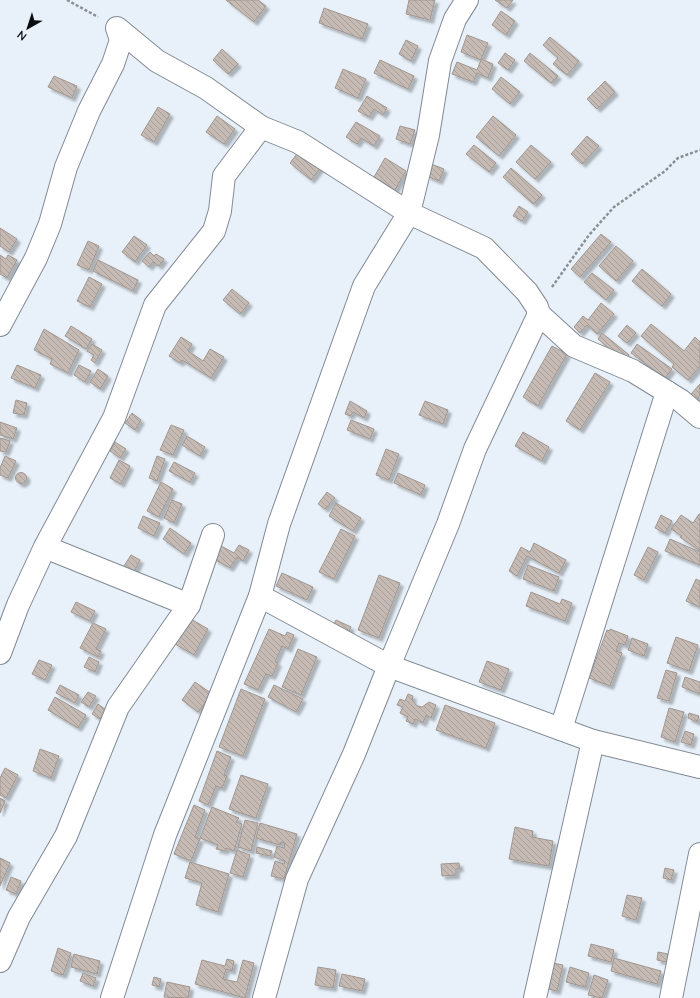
<svg xmlns="http://www.w3.org/2000/svg" width="700" height="998" font-family="'Nunito Sans',sans-serif">
  <style>
    .building { fill: url(#building-back-hatch); stroke: #a1968f; filter: url(#shadow) }
    .lines { fill: none; stroke-linecap: round; stroke-linejoin: round }
    .street-casing { stroke: #828a93; stroke-width: 24 }
    .path { stroke: #888f95; stroke-width: 2.5; stroke-dasharray: 3 2; stroke-linecap: butt }
    .street { stroke: #fff; stroke-width: 22 }
  </style>
  <defs>
    <pattern id="building-back-hatch" width="6" height="6" patternUnits="userSpaceOnUse"><rect width="6" height="6" fill="#c6bbb4"/><path d="M-1 5l2 2M0 0l6 6M5-1l2 2" fill="none" stroke="#a9a09a"/></pattern>
    <filter id="shadow"><feDropShadow dx="3.5" dy="3.5" stdDeviation="1" flood-color="#0004"/></filter>
  </defs>
  <rect width="100%" height="100%" fill="#e8f1fa"/>
  <g class="building">
    <path d="M226,0H258L266,6L254,22Z"/>
    <path d="M409,0H435L430,20L406,14Z"/>
    <path d="M495,0H513L507,8Z"/>
    <path d="M324,8L368,24L362,39L319,23Z"/>
    <path d="M501,11L515,21L506,35L492,25Z"/>
    <path d="M467,35L488,43L481,59L493,64L488,78L477,73L473,82L452,74L457,62L477,70L481,60L461,52Z"/>
    <path d="M550,37L579,61L567,75L553,64L558,58L543,45Z"/>
    <path d="M406,40L418,46L411,61L399,54Z"/>
    <path d="M222,49L238,64L228,74L213,60Z"/>
    <path d="M505,53L515,60L508,70L498,63Z"/>
    <path d="M530,53L558,76L551,83L524,61Z"/>
    <path d="M380,60L414,76L408,89L374,73Z"/>
    <path d="M343,69L366,79L358,98L335,88Z"/>
    <path d="M54,76L77,86L72,98L48,87Z"/>
    <path d="M501,77L520,92L510,104L492,89Z"/>
    <path d="M605,81L615,92L597,109L587,99Z"/>
    <path d="M367,96L387,108L383,115L374,109L369,117L358,111Z"/>
    <path d="M158,107L170,114L154,142L141,135Z"/>
    <path d="M217,116L235,129L224,144L206,132Z"/>
    <path d="M493,116L516,135L499,156L476,137Z"/>
    <path d="M356,122L380,136L374,146L361,138L357,144L346,137Z"/>
    <path d="M400,126L415,130L410,144L396,139Z"/>
    <path d="M587,136L599,146L582,164L571,154Z"/>
    <path d="M474,145L496,163L489,172L466,154Z"/>
    <path d="M531,145L551,162L535,179L516,162Z"/>
    <path d="M299,151L321,167L311,180L290,163Z"/>
    <path d="M385,158L406,171L395,190L374,177Z"/>
    <path d="M431,164L444,169L439,181L427,176Z"/>
    <path d="M511,168L542,195L533,204L503,177Z"/>
    <path d="M519,206L528,212L522,221L513,216Z"/>
    <path d="M0,228L17,239L9,252L0,246Z"/>
    <path d="M601,234L611,242L580,277L571,269Z"/>
    <path d="M134,236L147,245L135,262L122,252Z"/>
    <path d="M88,241L99,246L89,270L77,265Z"/>
    <path d="M616,246L633,261L616,281L599,266Z"/>
    <path d="M150,252L154,256L156,254L164,259L159,266L153,262L149,267L142,261Z"/>
    <path d="M0,255L6,259L8,255L17,260L7,278L0,274Z"/>
    <path d="M98,260L138,280L133,291L93,271Z"/>
    <path d="M642,269L671,294L662,306L632,281Z"/>
    <path d="M592,273L614,290L606,300L584,282Z"/>
    <path d="M89,277L102,284L90,307L77,301Z"/>
    <path d="M232,289L249,303L240,314L223,300Z"/>
    <path d="M601,303L614,314L597,334L587,325L580,333L574,327L583,316L588,320Z"/>
    <path d="M651,324L684,351L695,337L700,342V366L688,380L672,367L674,364L641,336Z"/>
    <path d="M627,325L636,333L627,343L618,336Z"/>
    <path d="M71,326L92,339L86,349L65,336Z"/>
    <path d="M44,329L79,350L68,373L50,364L52,359L34,350Z"/>
    <path d="M602,333L629,355L624,361L598,339Z"/>
    <path d="M181,337L192,344L188,351L203,361L210,349L224,357L211,378L182,360L180,363L169,356Z"/>
    <path d="M92,344L102,350L95,363L91,360L94,355L87,351Z"/>
    <path d="M637,344L672,369L665,378L631,353Z"/>
    <path d="M552,346L567,354L538,406L523,397Z"/>
    <path d="M17,365L41,375L35,388L11,378Z"/>
    <path d="M79,365L91,371L85,382L74,375Z"/>
    <path d="M98,369L108,376L100,389L90,382Z"/>
    <path d="M595,373L610,382L580,430L566,421Z"/>
    <path d="M700,384V395L696,400L691,394Z"/>
    <path d="M16,400L27,403L24,415L13,413Z"/>
    <path d="M350,401L367,411L364,418L353,412L350,416L345,414Z"/>
    <path d="M425,401L448,410L443,424L419,415Z"/>
    <path d="M132,413L141,420L135,430L125,423Z"/>
    <path d="M351,420L374,429L370,439L347,430Z"/>
    <path d="M0,422L17,428L13,439L0,435Z"/>
    <path d="M171,425L184,430L173,455L160,450Z"/>
    <path d="M523,432L549,447L542,461L515,446Z"/>
    <path d="M187,436L205,447L200,456L182,445Z"/>
    <path d="M0,438L10,441L6,452L0,451Z"/>
    <path d="M115,442L126,449L120,458L110,451Z"/>
    <path d="M386,449L399,454L389,480L376,475Z"/>
    <path d="M5,456L16,461L8,478L0,475V468Z"/>
    <path d="M157,456L165,459L157,481L149,478Z"/>
    <path d="M119,460L130,466L121,484L110,478Z"/>
    <path d="M174,462L195,473L190,482L169,471Z"/>
    <circle cx="21" cy="478" r="5.5"/>
    <path d="M398,473L425,485L421,495L394,483Z"/>
    <path d="M161,482L173,489L159,517L147,511Z"/>
    <path d="M327,492L335,498L325,509L318,504Z"/>
    <path d="M172,500L182,504L174,523L164,518Z"/>
    <path d="M336,503L361,518L353,531L329,516Z"/>
    <path d="M699,514H700V551L680,537L682,536L671,529L681,515L693,523Z"/>
    <path d="M661,515L672,521L665,533L655,528Z"/>
    <path d="M143,516L160,523L154,536L138,528Z"/>
    <path d="M170,528L191,543L184,554L163,539Z"/>
    <path d="M341,529L355,536L334,579L319,572Z"/>
    <path d="M670,539L700,552V565L665,551Z"/>
    <path d="M534,543L566,560L559,573L527,556L517,576L509,571L521,547L530,552Z"/>
    <path d="M239,545L249,550L243,561L237,557L230,568L214,559L221,546L234,553Z"/>
    <path d="M648,547L658,552L644,580L634,575Z"/>
    <path d="M131,555L140,560L134,572L124,566Z"/>
    <path d="M528,565L559,577L554,591L523,579Z"/>
    <path d="M282,573L313,587L307,600L276,586Z"/>
    <path d="M379,575L400,583L379,638L358,630Z"/>
    <path d="M696,579L700,581V607L686,601Z"/>
    <path d="M531,592L560,604L562,599L572,603L565,621L526,606Z"/>
    <path d="M76,602L95,611L90,621L71,612Z"/>
    <path d="M189,618L208,629L194,655L175,644Z"/>
    <path d="M336,620L351,627L347,635L332,628Z"/>
    <path d="M93,623L106,629L96,649L101,651L98,657L80,648Z"/>
    <path d="M269,629L285,636L287,632L294,635L288,649L282,646L275,662L278,663L272,676L266,674L258,690L244,684Z"/>
    <path d="M610,629L628,636L625,645L619,643L616,651L622,653L610,686L589,678L607,630L610,631Z"/>
    <path d="M676,637L698,645L689,671L667,663Z"/>
    <path d="M632,638L648,644L644,656L628,650Z"/>
    <path d="M298,649L317,657L301,695L282,687Z"/>
    <path d="M89,657L99,662L95,672L84,667Z"/>
    <path d="M39,660L52,665L45,680L32,674Z"/>
    <path d="M487,661L509,669L501,690L479,682Z"/>
    <path d="M666,670L677,673L669,701L657,698Z"/>
    <path d="M685,677L700,682V694L682,687Z"/>
    <path d="M195,682L212,694L198,712L182,700Z"/>
    <path d="M60,685L79,695L75,703L56,693Z"/>
    <path d="M274,685L303,699L296,712L268,697Z"/>
    <path d="M241,689L265,699L243,756L219,747Z"/>
    <path d="M88,692L96,696L89,707L81,702Z"/>
    <path d="M408,694L413,696L412,700L417,706L422,707L429,702L436,705L431,718L426,715L423,723L415,719L413,724L406,721L408,717L400,713L403,707L397,705L400,699L405,701Z"/>
    <path d="M55,697L86,715L78,728L48,710Z"/>
    <path d="M98,704L106,710L100,719L92,714Z"/>
    <path d="M445,705L495,723L486,748L436,730Z"/>
    <path d="M669,708L684,712L675,742L661,737Z"/>
    <path d="M689,713L699,716L697,722L688,718Z"/>
    <path d="M685,731L694,734L691,745L681,742Z"/>
    <path d="M40,749L59,756L51,778L33,771Z"/>
    <path d="M217,751L231,757L224,775L227,776L222,788L216,786L208,805L199,801Z"/>
    <path d="M5,768L18,775L6,798L0,795V778Z"/>
    <path d="M241,775L268,784L256,818L229,809Z"/>
    <path d="M0,798L5,801L0,813Z"/>
    <path d="M194,805L205,810L195,837L200,839L191,861L174,854Z"/>
    <path d="M212,807L239,818L236,822L242,824L234,851L226,848L225,851L216,849L218,845L200,838Z"/>
    <path d="M245,820L258,823L251,851L238,847Z"/>
    <path d="M260,823L297,834L284,879L271,876L275,861L284,864L285,861L274,857L277,846L284,848L285,843L281,842L280,845L256,838Z"/>
    <path d="M515,827L533,831L532,837L553,841L549,866L509,859Z"/>
    <path d="M257,847L272,851L270,856L256,853Z"/>
    <path d="M237,850L250,855L243,877L230,873Z"/>
    <path d="M0,858L10,863L0,886Z"/>
    <path d="M190,862L229,874L218,912L196,905L202,883L185,878Z"/>
    <path d="M459,863L460,868L456,869V875L442,876L441,864Z"/>
    <path d="M665,868L674,870L671,880L663,878Z"/>
    <path d="M11,877L21,881L16,894L6,890Z"/>
    <path d="M627,895L642,898L636,920L622,916Z"/>
    <path d="M591,944L614,950L611,962L588,956Z"/>
    <path d="M58,948L71,953L63,975L51,971Z"/>
    <path d="M658,952L673,955L671,963L657,960Z"/>
    <path d="M74,954L100,961L97,974L71,967Z"/>
    <path d="M614,958L661,971L657,984L611,971Z"/>
    <path d="M227,959L234,961L232,971L226,969L223,979L237,982L243,960L254,963L245,998L195,984L202,960L225,966Z"/>
    <path d="M553,963L563,965L557,991L548,989Z"/>
    <path d="M318,967L336,970L333,988L315,985Z"/>
    <path d="M570,967L589,973L585,987L566,982Z"/>
    <path d="M83,973L96,978L93,986L80,981Z"/>
    <path d="M342,974L365,979L362,991L339,986Z"/>
    <path d="M594,975L608,980L602,998L588,995Z"/>
    <path d="M154,977L161,979L159,987L152,985Z"/>
    <path d="M167,982L190,987L188,998L164,997Z"/>
  </g>
  <g class="lines">
    <defs>
      <g id="street">
        <path d="M539,314L475,449L448,524L389,666L593,741"/>
        <path d="M0,325L36,258L50,224L66,167L89,111L113,64L121,40L117,28L157,61L206,88L261,127L298,142L409,213L484,248L527,292L537,307L539,314L574,346L633,371L680,400L700,417"/>
        <path d="M45,547L189,605"/>
        <path d="M260,596L389,666L354,754L297,879L264,998"/>
        <path d="M0,653L18,605L45,547L114,418L155,305L214,231L220,211L224,176L261,127"/>
        <path d="M561,729L667,392"/>
        <path d="M0,961L19,917L66,836L118,707L189,605L213,535"/>
        <path d="M112,998L165,835L260,596L279,524L364,286L409,213L428,135L440,61L455,19L467,0"/>
        <path d="M535,998L593,741L700,767"/>
        <path d="M671,998L700,854"/>
      </g>
    </defs>
    <use href="#street" class="street-casing"/>
    <g class="path">
      <path d="M67,0L98,17"/>
      <path d="M552,287L589,235L614,207L665,171L678,158L700,150"/>
    </g>
    <use href="#street" class="street"/>
  </g>
  <g transform="translate(28 28) rotate(219)" stroke="#e8f1fa" stroke-width="3" paint-order="stroke">
  <path d="M0-3L7 15L0 10L-7 15Z" fill="#0a0d10"/>
  <text y="-6" font-size="11" font-weight="bold" text-anchor="middle" fill="#0a0d10">N</text>
  </g>
</svg>
